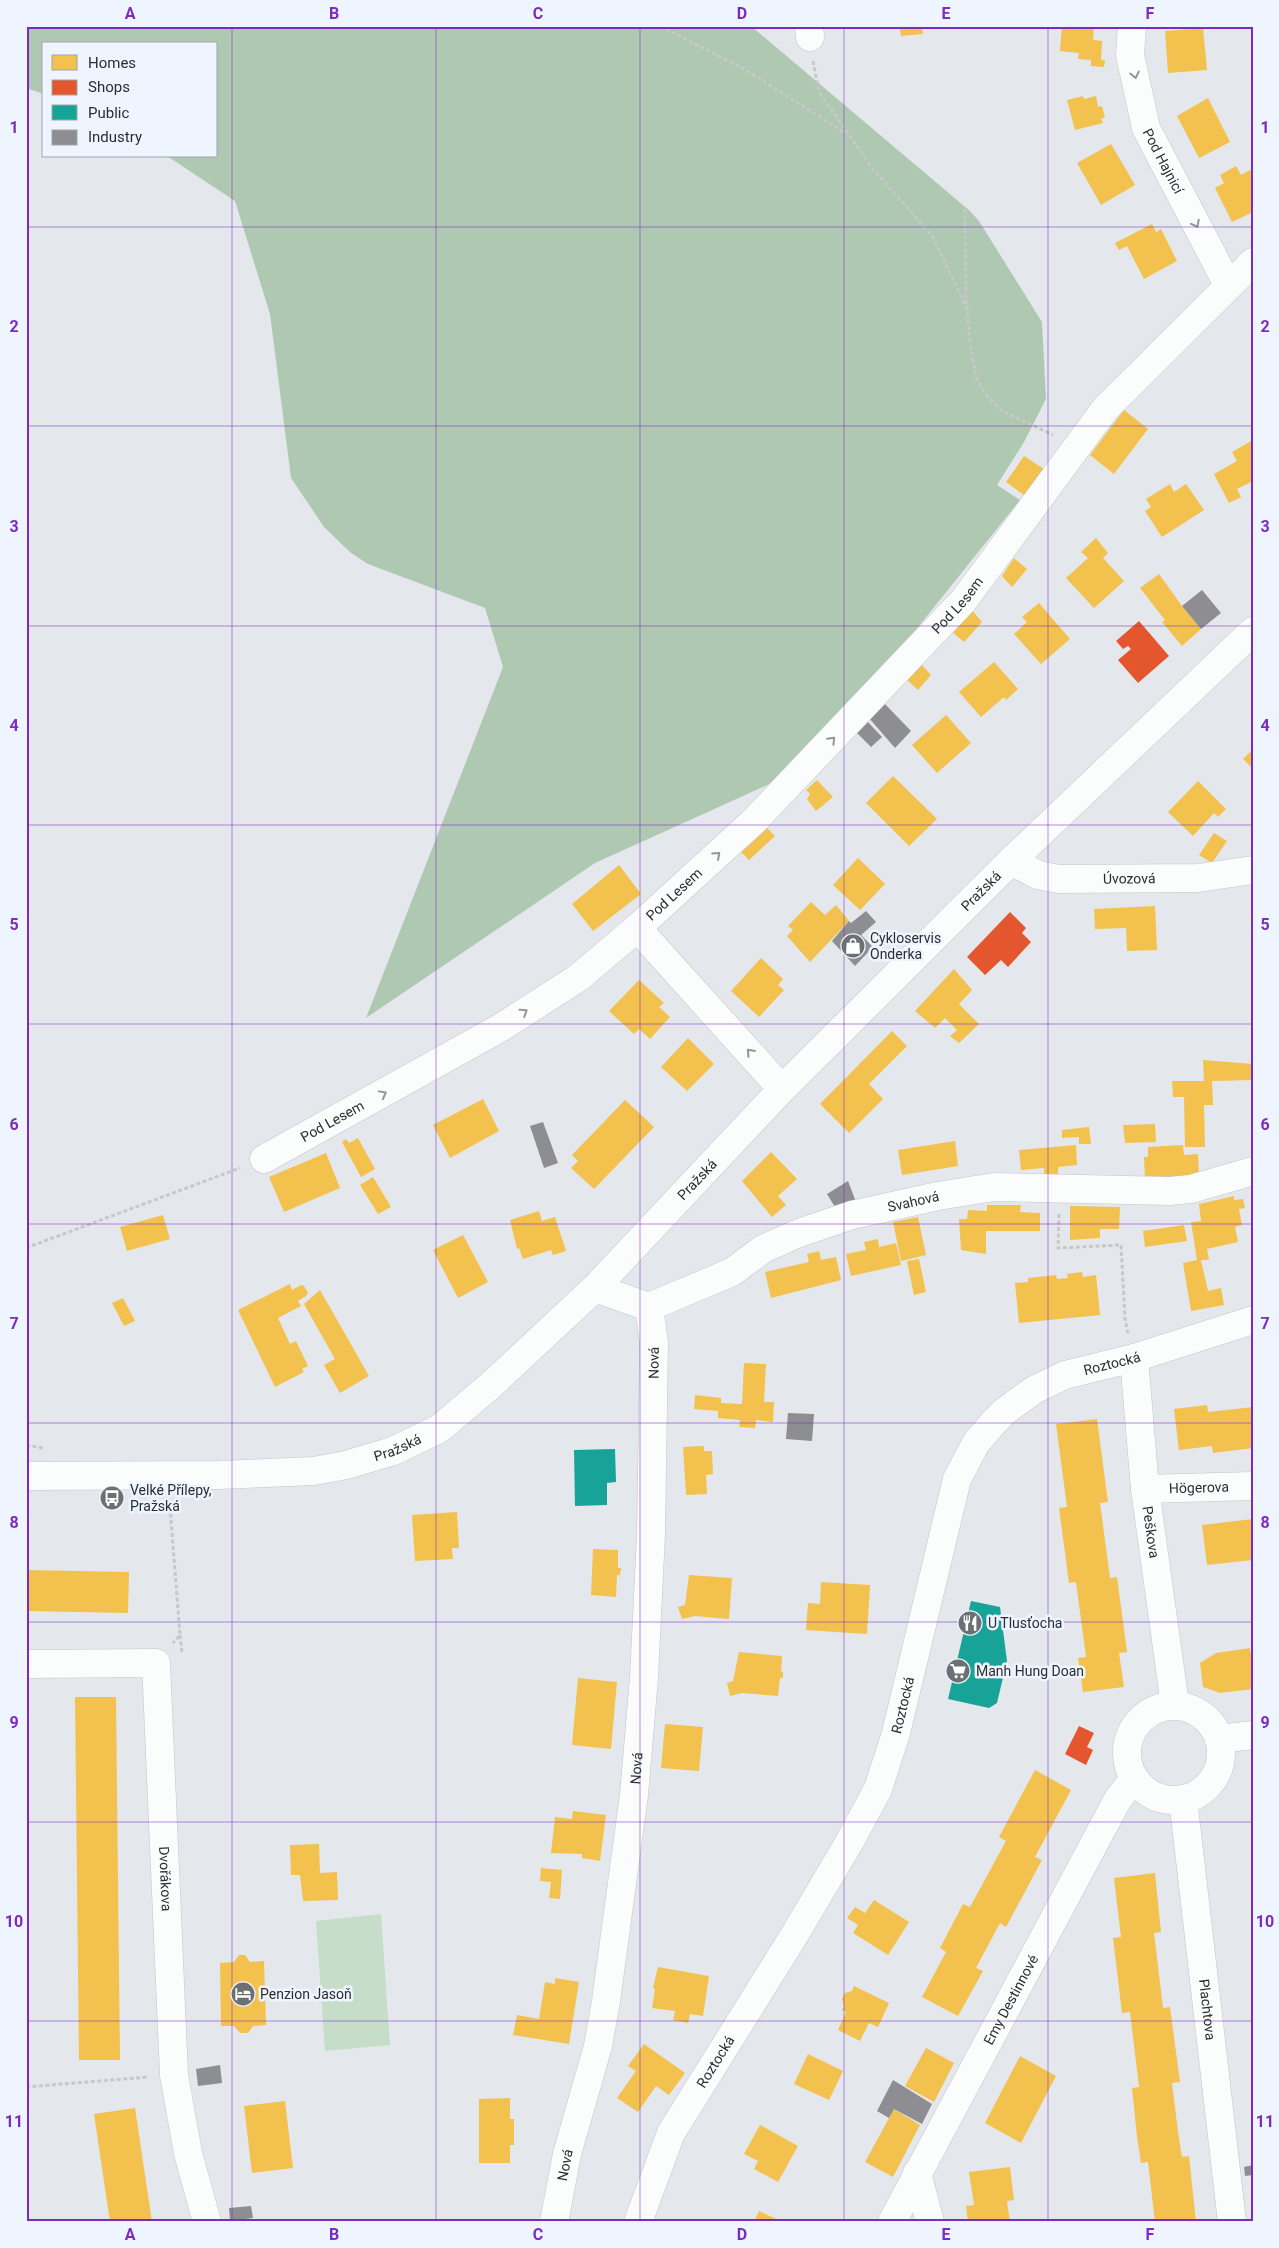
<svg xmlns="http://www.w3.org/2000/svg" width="1279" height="2248" font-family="Roboto,sans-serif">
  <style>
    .green { fill: #c6dec9 }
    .forest { fill: #afc8b2 }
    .homes { fill: #f2c14e }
    .shops { fill: #e4572e }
    .public { fill: #17a398 }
    .industry { fill: #8d8d92 }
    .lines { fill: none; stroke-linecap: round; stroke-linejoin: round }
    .street-casing { stroke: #c3c6ca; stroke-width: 29 }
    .secondary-casing { stroke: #c3c6ca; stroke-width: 29 }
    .path { stroke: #c6c8c9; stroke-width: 3; stroke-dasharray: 4 2.5; stroke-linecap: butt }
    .street { stroke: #fbfcfc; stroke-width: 28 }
    .secondary { stroke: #fbfcfc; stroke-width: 28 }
    .oneway { stroke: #939596 }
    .grid { fill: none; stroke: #7b2cbf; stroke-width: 1; stroke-opacity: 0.55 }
    .labels { text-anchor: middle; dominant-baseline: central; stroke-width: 5; stroke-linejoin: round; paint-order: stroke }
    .street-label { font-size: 14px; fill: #2b2e31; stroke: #eef5ff }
    .poi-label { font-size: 14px; fill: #2b2e31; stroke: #eef5ff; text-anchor: start }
    .neatline { fill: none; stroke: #7b2cbf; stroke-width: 2 }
    .grid-label { font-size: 16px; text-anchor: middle; font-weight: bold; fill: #7b2cbf }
  </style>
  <rect width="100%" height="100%" fill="#e4e8ed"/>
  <path class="green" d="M381,1914L390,2045L325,2051L316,1921Z"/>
  <path class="forest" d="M26,26H751L970,211L979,221L1042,322L1046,399L1024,442L997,485L1020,500L805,768L595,863L366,1018L503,667L485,608L368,564L351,553L324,527L291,478L270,314L235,201L167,156H216V44H44V94L26,88Z"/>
  <g class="homes">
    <path d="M897,26H922L923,34L901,36L900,29Z"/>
    <path d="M1062,26H1094L1093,40L1102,41L1101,60H1105L1104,67L1091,66V60L1078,59L1079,53L1060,51Z"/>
    <path d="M1203,28L1207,70L1168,73L1165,31Z"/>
    <path d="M1083,96L1084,99L1096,96L1098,107L1102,106L1105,117L1101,119L1103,123L1075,130L1067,100Z"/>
    <path d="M1208,98L1230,142L1199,158L1177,116Z"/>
    <path d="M1111,144L1135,185L1101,205L1077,163Z"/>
    <path d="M1236,166L1241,175L1250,170L1253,176V212L1232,222L1215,188L1224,183L1220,175Z"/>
    <path d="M1152,224L1156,232L1161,229L1177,261L1144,279L1127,246L1119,250L1115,243Z"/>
    <path d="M1124,410L1148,429L1114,474L1090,455Z"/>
    <path d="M1253,440V481L1237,489L1241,497L1229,503L1214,474L1237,461L1232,452Z"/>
    <path d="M1024,456L1047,471L1028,498L1006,482Z"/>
    <path d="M1170,484L1174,492L1186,484L1204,510L1162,537L1145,511L1151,507L1146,499Z"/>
    <path d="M1096,538L1108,553L1103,558L1124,581L1094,608L1066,578L1088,558L1081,552Z"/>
    <path d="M1014,558L1027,569L1012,587L1002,576Z"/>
    <path d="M1159,574L1182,606L1201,629L1182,646L1162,622L1165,620L1140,588Z"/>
    <path d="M1039,603L1070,639L1041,664L1014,634L1027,622L1022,617Z"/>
    <path d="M971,609L982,622L964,642L951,631Z"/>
    <path d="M994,662L1018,689L1006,700L1004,697L981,717L959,692Z"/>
    <path d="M921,664L931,675L918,690L906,679Z"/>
    <path d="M946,715L971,743L937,773L912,745Z"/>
    <path d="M1253,749V769L1243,759Z"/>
    <path d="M893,776L937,819L909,846L866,803Z"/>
    <path d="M817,780L833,797L816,811L807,799L810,794L806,790Z"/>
    <path d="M1198,781L1226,809L1218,817L1214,813L1193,836L1168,812Z"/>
    <path d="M765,826L775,836L749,860L739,850Z"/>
    <path d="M1214,833L1227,841L1212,863L1199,855Z"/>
    <path d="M858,858L885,884L860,910L833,885Z"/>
    <path d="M619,865L641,894L593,931L572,904Z"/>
    <path d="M811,902L825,915L836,905L849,921L810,962L787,936L793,930L788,926Z"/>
    <path d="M1155,906L1157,950L1127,951L1126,928L1095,929L1094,909Z"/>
    <path d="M761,958L783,979L778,985L784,990L759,1017L731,991Z"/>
    <path d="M954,969L972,990L959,1004L979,1024L959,1043L950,1036L957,1030L945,1018L935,1028L915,1011Z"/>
    <path d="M639,980L664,1003L659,1007L670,1017L650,1039L639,1029L634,1034L609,1011Z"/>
    <path d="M892,1031L907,1046L869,1084L883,1099L849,1133L820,1104Z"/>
    <path d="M688,1038L714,1064L687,1091L661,1067Z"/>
    <path d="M1203,1060L1253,1064V1080L1212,1081L1213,1105H1204L1205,1147H1185L1184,1097H1173L1172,1081H1204Z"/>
    <path d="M483,1099L499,1131L450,1158L433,1125Z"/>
    <path d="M625,1100L654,1127L594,1189L571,1168L578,1161L572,1155Z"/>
    <path d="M1155,1124L1156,1142L1125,1143L1123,1125Z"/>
    <path d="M1089,1127L1091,1144H1079V1137L1062,1138V1130Z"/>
    <path d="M358,1138L375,1169L361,1177L342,1142L346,1139L349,1143Z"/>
    <path d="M955,1141L958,1166L902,1175L898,1150Z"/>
    <path d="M1076,1145L1077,1165L1058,1167V1174H1044V1168L1021,1170L1019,1150Z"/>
    <path d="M1183,1145L1184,1155L1198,1154L1199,1177L1145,1180L1144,1157H1148V1147Z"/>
    <path d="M771,1152L797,1179L778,1196L786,1205L772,1217L742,1181Z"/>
    <path d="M326,1153L340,1188L284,1212L269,1177Z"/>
    <path d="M373,1177L391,1207L378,1214L360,1185Z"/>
    <path d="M1234,1196V1200L1243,1199L1245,1208L1239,1209L1242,1225L1235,1227L1238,1242L1207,1249L1209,1260H1201L1208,1291L1221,1288L1224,1305L1191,1311L1183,1263L1197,1260L1191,1222L1201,1221L1199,1204Z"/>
    <path d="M987,1205H1021L1020,1212L1040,1213V1231H986V1254L961,1250L959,1219H967L968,1210L987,1211Z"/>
    <path d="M1070,1206L1120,1207L1119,1229H1100V1238L1070,1240Z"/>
    <path d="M539,1211L542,1221L555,1217L566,1251L553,1255L551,1250L523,1259L519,1248L517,1249L510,1220Z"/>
    <path d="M163,1215L170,1239L127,1251L120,1227Z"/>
    <path d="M918,1217L926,1255L901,1261L893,1222Z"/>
    <path d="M1184,1225L1187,1241L1145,1247L1143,1231Z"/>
    <path d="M463,1235L488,1282L458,1298L433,1250Z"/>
    <path d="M878,1239L879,1247L896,1243L901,1265L851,1276L846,1254L866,1250L864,1242Z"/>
    <path d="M819,1251L821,1260L836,1257L841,1280L771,1298L765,1272L809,1262L807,1254Z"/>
    <path d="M919,1259L926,1292L914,1295L907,1261Z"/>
    <path d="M1082,1272L1083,1277L1096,1275L1100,1315L1019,1323L1015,1283L1028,1282V1278L1056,1275L1057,1279L1068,1278L1067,1274Z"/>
    <path d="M290,1284L292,1290L301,1285L304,1286L308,1293L306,1296L298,1301L301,1306L278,1318L290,1344L296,1341L308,1366L302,1369L304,1372L275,1387L238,1310Z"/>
    <path d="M320,1290L369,1376L340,1393L324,1365L335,1359L304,1304Z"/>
    <path d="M123,1298L135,1321L124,1326L112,1303Z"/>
    <path d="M744,1363L766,1364L764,1402H774L773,1422L756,1420L755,1428L739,1427L740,1420L718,1418V1411L694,1409L695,1395L721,1398V1403L742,1404Z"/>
    <path d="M1207,1405L1208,1412L1253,1407V1448L1213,1453L1212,1446L1179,1450L1174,1409Z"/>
    <path d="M1097,1419L1108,1502L1100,1503L1110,1578L1117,1577L1127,1652L1119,1653L1124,1687L1083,1692L1078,1658L1086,1657L1076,1582L1069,1583L1059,1508L1067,1507L1056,1424Z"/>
    <path d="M704,1446V1451H712L713,1474L706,1475L707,1494L686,1495L683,1447Z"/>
    <path d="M457,1512L459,1548H452L453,1559L415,1561L412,1515Z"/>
    <path d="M1253,1519V1560L1207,1565L1202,1525Z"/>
    <path d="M593,1549L618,1550V1568H621L620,1575H617L616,1597L591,1595Z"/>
    <path d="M26,1570L129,1572L128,1613L26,1611Z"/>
    <path d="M689,1575L732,1578L729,1619L695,1616L682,1619L678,1607L685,1605Z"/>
    <path d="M821,1582L870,1585L867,1634L806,1630L808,1603L820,1604Z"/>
    <path d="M1250,1648V1652H1253V1689L1220,1693L1203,1687L1200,1663L1216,1653Z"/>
    <path d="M739,1652L782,1656L781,1672H783V1678H780L778,1696L742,1693L730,1696L727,1683L733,1681Z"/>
    <path d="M578,1678L617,1682L611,1749L572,1745Z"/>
    <path d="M75,1697H116L120,2060H79Z"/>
    <path d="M665,1724L703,1727L699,1771L661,1768Z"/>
    <path d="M1035,1770L1071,1790L1035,1857L1042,1860L1006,1927L1000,1923L976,1968L983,1971L958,2016L922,1997L946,1952L940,1948L963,1904L970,1907L1006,1841L999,1837Z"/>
    <path d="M573,1811L606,1815L600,1861L582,1858V1854L551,1853L555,1817L572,1819Z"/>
    <path d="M319,1844L320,1873L337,1872L338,1900L303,1901L300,1875H291L290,1845Z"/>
    <path d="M541,1868L562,1870L560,1899L549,1898L551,1882L540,1881Z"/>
    <path d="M1155,1873L1161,1932L1154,1933L1163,2008L1170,2007L1180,2082L1172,2083L1178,2132L1182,2157L1189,2156L1196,2222H1155L1148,2162L1141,2163L1137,2137L1132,2088L1139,2087L1130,2012L1122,2013L1113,1938L1121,1937L1114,1878Z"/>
    <path d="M874,1900L909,1922L888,1955L853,1933L858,1925L847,1918L855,1907L865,1913Z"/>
    <path d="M239,1955H245L250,1962L264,1961L266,2025L253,2026L248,2033H240L234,2026H221L220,1963L234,1962Z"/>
    <path d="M658,1967L709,1976L703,2016L690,2014L688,2023L673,2020L675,2011L652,2008L655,1989L653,1988Z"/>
    <path d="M555,1978L579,1982L569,2044L513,2035L517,2015L539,2019L545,1982L555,1984Z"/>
    <path d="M854,1986L889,2003L878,2027L869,2023L860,2041L838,2030L846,2012L842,2010L844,2006L842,1999L845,1993L852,1991Z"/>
    <path d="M644,2044L685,2073L669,2095L656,2086L638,2112L617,2098L636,2071L628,2066Z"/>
    <path d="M926,2048L954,2063L934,2102L905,2086Z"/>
    <path d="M808,2054L843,2071L829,2100L794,2084Z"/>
    <path d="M1020,2056L1056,2076L1021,2143L985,2123Z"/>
    <path d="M510,2098V2119H514V2145H510V2163H479V2099Z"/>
    <path d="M285,2101L293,2168L252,2173L244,2106Z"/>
    <path d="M135,2108L152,2222H110L94,2114Z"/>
    <path d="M894,2109L920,2125L893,2177L865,2162Z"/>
    <path d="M760,2125L798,2146L778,2182L754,2169L758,2161L744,2154Z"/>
    <path d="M1010,2167L1014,2200L1007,2201L1010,2222H968L966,2206L974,2205L969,2172Z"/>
    <path d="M759,2211L783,2222H754Z"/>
  </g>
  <g class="shops">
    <path d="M1139,621L1169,656L1138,683L1118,660L1131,649L1128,646L1123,649L1116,641Z"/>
    <path d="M1010,912L1026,928L1022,933L1031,942L1008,967L1001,960L985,975L967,957Z"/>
    <path d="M1079,1726L1094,1733L1087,1747L1093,1750L1086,1765L1065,1754Z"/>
  </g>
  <g class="public">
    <path d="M615,1449L616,1482L607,1483V1505L575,1506L574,1450Z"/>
    <path d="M971,1601L1000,1607L1007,1661L997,1703L989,1708L948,1699Z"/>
  </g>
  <g class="industry">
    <path d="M1202,590L1221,613L1201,629L1182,606Z"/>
    <path d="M883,702L911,731L895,748L868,717Z"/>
    <path d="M866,720L882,737L871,747L857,733Z"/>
    <path d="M866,911L876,922L861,935L873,947L855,966L832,941L849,921L851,923Z"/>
    <path d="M543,1122L558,1163L544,1168L530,1126Z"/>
    <path d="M848,1181L856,1202L835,1207L827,1194Z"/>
    <path d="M788,1413L814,1414L812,1441L786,1439Z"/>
    <path d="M220,2065L222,2083L198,2086L196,2069Z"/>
    <path d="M893,2080L932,2104L922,2124L894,2109L889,2118L877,2111Z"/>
    <path d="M1253,2165V2175L1245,2176L1244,2167Z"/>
    <path d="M251,2206L253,2218L230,2221L229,2208Z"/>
  </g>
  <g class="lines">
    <defs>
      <g id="street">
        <path d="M809,26L810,37"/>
        <path id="s1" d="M1132,26L1130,55L1146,128L1228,285"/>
        <path id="s2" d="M1011,861L1038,875L1059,879L1198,878L1253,870"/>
        <path d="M637,928L782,1089"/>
        <path id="s3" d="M264,1159L500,1028L578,978L637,928L755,820L964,600L1105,409L1253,262"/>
        <path id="s4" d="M595,1288L649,1307L732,1272L763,1249L799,1233L852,1215L938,1196L994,1187L1170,1191L1191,1189L1253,1171"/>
        <path id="s5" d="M1134,1358L1145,1489L1175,1705"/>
        <path id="s6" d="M1145,1489L1253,1486"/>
        <path id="s7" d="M26,1664L156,1663L174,2075L188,2153L207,2222"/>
        <circle cx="1174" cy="1753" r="47"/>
        <path d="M1219,1739L1253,1735"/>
        <path id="s8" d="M1183,1799L1232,2222"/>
        <path d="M917,2173L930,2222"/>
        <path id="s9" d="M554,2222L567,2154L598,2046L606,2001L634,1795L644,1678L651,1534L654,1343L649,1307"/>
        <path id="s10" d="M892,2222L1118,1799L1134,1779"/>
      </g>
      <g id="secondary">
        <path id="s11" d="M26,1476L218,1475L314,1471L346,1465L393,1451L439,1429L491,1385L595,1288L782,1089L1011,861L1253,631"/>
        <path id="s12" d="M638,2222L671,2133L795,1934L850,1841L878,1789L896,1733L957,1479L976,1443L995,1421L1005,1411L1034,1390L1065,1375L1134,1358L1253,1320"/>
      </g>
    </defs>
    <use href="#street" class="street-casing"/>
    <use href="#secondary" class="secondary-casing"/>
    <g class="path">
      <path d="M660,26L746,70L845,133"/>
      <path d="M813,61L819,92L873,169L933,237L967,309"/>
      <path d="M965,209L966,299L970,342L976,377L986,395L1002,411L1053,435"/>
      <path d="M1059,1214L1058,1248L1121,1245L1125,1319L1128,1333"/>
      <path d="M26,1248L240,1168"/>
      <path d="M26,1445L43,1448"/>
      <path d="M144,1508L170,1507L180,1635L173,1643"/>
      <path d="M180,1635L182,1654"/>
      <path d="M26,2087L148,2077"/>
    </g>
    <use href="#street" class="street"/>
    <use href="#secondary" class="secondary"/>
  </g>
  <defs><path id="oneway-chevron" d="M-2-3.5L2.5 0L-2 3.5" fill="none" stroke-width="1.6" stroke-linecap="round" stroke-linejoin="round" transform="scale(1.25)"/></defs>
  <g class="oneway">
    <use href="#oneway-chevron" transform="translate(1135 75) rotate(78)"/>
    <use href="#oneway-chevron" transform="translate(1196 224) rotate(62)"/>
    <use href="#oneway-chevron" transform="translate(832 740) rotate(-46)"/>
    <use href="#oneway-chevron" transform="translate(717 855) rotate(-42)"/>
    <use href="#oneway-chevron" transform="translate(524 1012) rotate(-33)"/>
    <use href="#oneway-chevron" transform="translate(750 1052) rotate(-132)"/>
    <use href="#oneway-chevron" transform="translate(383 1094) rotate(-29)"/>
  </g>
  <path class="grid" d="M232,26V2222M436,26V2222M640,26V2222M844,26V2222M1048,26V2222M26,227H1253M26,426H1253M26,626H1253M26,825H1253M26,1024H1253M26,1224H1253M26,1423H1253M26,1622H1253M26,1822H1253M26,2021H1253"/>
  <defs>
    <symbol id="shop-disc" viewBox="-11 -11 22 22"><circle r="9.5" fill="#6c6f73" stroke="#eef5ff"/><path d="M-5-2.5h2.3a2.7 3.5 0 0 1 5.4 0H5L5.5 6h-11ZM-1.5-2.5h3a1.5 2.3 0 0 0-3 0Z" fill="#fff"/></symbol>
    <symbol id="bus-disc" viewBox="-11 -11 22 22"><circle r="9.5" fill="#6c6f73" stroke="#eef5ff"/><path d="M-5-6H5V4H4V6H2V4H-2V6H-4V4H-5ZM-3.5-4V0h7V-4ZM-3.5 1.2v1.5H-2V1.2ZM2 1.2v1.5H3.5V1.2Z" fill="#fff"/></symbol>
    <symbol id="restaurant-disc" viewBox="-11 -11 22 22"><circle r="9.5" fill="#6c6f73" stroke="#eef5ff"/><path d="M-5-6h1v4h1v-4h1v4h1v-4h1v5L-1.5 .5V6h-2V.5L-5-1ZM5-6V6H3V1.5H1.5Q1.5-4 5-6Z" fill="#fff"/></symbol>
    <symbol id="supermarket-disc" viewBox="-11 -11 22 22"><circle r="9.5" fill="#6c6f73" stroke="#eef5ff"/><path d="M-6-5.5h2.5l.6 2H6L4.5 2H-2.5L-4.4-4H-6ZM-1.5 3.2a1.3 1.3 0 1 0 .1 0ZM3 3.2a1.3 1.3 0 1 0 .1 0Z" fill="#fff"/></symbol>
    <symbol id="hotel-disc" viewBox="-11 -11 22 22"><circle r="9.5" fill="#6c6f73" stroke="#eef5ff"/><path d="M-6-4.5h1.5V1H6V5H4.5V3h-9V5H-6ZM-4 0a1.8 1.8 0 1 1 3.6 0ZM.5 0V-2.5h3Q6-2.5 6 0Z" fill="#fff"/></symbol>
  </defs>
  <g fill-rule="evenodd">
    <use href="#shop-disc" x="839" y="932" width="28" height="28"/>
    <use href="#bus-disc" x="98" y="1484" width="28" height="28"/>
    <use href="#restaurant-disc" x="956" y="1609" width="28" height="28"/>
    <use href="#supermarket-disc" x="944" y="1657" width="28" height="28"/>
    <use href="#hotel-disc" x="229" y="1980" width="28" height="28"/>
  </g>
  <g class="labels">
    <g class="street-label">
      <text stroke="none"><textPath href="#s1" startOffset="141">Pod Hajnicí</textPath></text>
      <text stroke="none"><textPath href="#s3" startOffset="895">Pod Lesem</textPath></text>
      <text stroke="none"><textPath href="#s2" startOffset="122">Úvozová</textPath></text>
      <text stroke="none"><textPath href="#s11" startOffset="1185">Pražská</textPath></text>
      <text stroke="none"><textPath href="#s3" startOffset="490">Pod Lesem</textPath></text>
      <text stroke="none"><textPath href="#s3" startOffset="78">Pod Lesem</textPath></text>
      <text stroke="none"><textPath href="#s11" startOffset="780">Pražská</textPath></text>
      <text stroke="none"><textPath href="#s4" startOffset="344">Svahová</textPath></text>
      <text stroke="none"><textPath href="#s12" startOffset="1019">Roztocká</textPath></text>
      <text stroke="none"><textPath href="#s9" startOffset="868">Nová</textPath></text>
      <text stroke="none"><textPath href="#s11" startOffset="375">Pražská</textPath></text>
      <text stroke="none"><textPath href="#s6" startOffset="54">Högerova</textPath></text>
      <text stroke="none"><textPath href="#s5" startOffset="175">Peškova</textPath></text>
      <text stroke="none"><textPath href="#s12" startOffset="584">Roztocká</textPath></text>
      <text stroke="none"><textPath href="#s9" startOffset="462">Nová</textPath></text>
      <text stroke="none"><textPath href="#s7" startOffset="346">Dvořákova</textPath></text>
      <text stroke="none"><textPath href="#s10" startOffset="252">Emy Destinnové</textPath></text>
      <text stroke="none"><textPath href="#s8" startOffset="212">Plachtova</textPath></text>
      <text stroke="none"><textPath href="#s12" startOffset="179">Roztocká</textPath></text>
      <text stroke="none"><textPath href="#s9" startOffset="58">Nová</textPath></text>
    </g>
    <g class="poi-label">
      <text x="870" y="938">Cykloservis<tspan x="870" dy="16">Onderka</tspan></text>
      <text x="130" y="1490">Velké Přílepy,<tspan x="130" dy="16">Pražská</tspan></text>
      <text x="988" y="1623">U Tlusťocha</text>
      <text x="976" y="1671">Manh Hung Doan</text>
      <text x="260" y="1994">Penzion Jasoň</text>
    </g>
  </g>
  <rect width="1279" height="2248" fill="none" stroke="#eef5ff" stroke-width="55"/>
  <rect x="42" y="42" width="175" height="115" fill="#eef5ff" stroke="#a0a5ad"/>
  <rect x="52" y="55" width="25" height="15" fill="#f2c14e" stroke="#a0a5ad"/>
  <text x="88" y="68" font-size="15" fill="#2b2e31">Homes</text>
  <rect x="52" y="80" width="25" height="15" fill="#e4572e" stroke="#a0a5ad"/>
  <text x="88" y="92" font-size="15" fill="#2b2e31">Shops</text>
  <rect x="52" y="105" width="25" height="15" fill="#17a398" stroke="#a0a5ad"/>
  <text x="88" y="118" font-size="15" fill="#2b2e31">Public</text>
  <rect x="52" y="130" width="25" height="15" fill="#8d8d92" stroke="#a0a5ad"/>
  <text x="88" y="142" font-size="15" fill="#2b2e31">Industry</text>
  <rect x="28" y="28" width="1224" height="2192" class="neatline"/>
  <g class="grid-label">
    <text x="130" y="19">A</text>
    <text x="334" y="19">B</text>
    <text x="538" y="19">C</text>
    <text x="742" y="19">D</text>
    <text x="946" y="19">E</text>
    <text x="1150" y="19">F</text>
    <text x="14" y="133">1</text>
    <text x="1265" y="133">1</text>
    <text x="14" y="332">2</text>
    <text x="1265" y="332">2</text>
    <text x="14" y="532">3</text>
    <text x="1265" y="532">3</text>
    <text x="14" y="731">4</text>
    <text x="1265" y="731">4</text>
    <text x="14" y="930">5</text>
    <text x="1265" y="930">5</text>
    <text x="14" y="1130">6</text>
    <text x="1265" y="1130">6</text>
    <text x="14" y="1329">7</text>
    <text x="1265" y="1329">7</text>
    <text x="14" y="1528">8</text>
    <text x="1265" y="1528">8</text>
    <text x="14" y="1728">9</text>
    <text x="1265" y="1728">9</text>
    <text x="14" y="1927">10</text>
    <text x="1265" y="1927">10</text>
    <text x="14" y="2127">11</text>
    <text x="1265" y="2127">11</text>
    <text x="130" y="2240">A</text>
    <text x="334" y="2240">B</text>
    <text x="538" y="2240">C</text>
    <text x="742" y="2240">D</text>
    <text x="946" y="2240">E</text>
    <text x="1150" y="2240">F</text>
  </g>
</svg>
